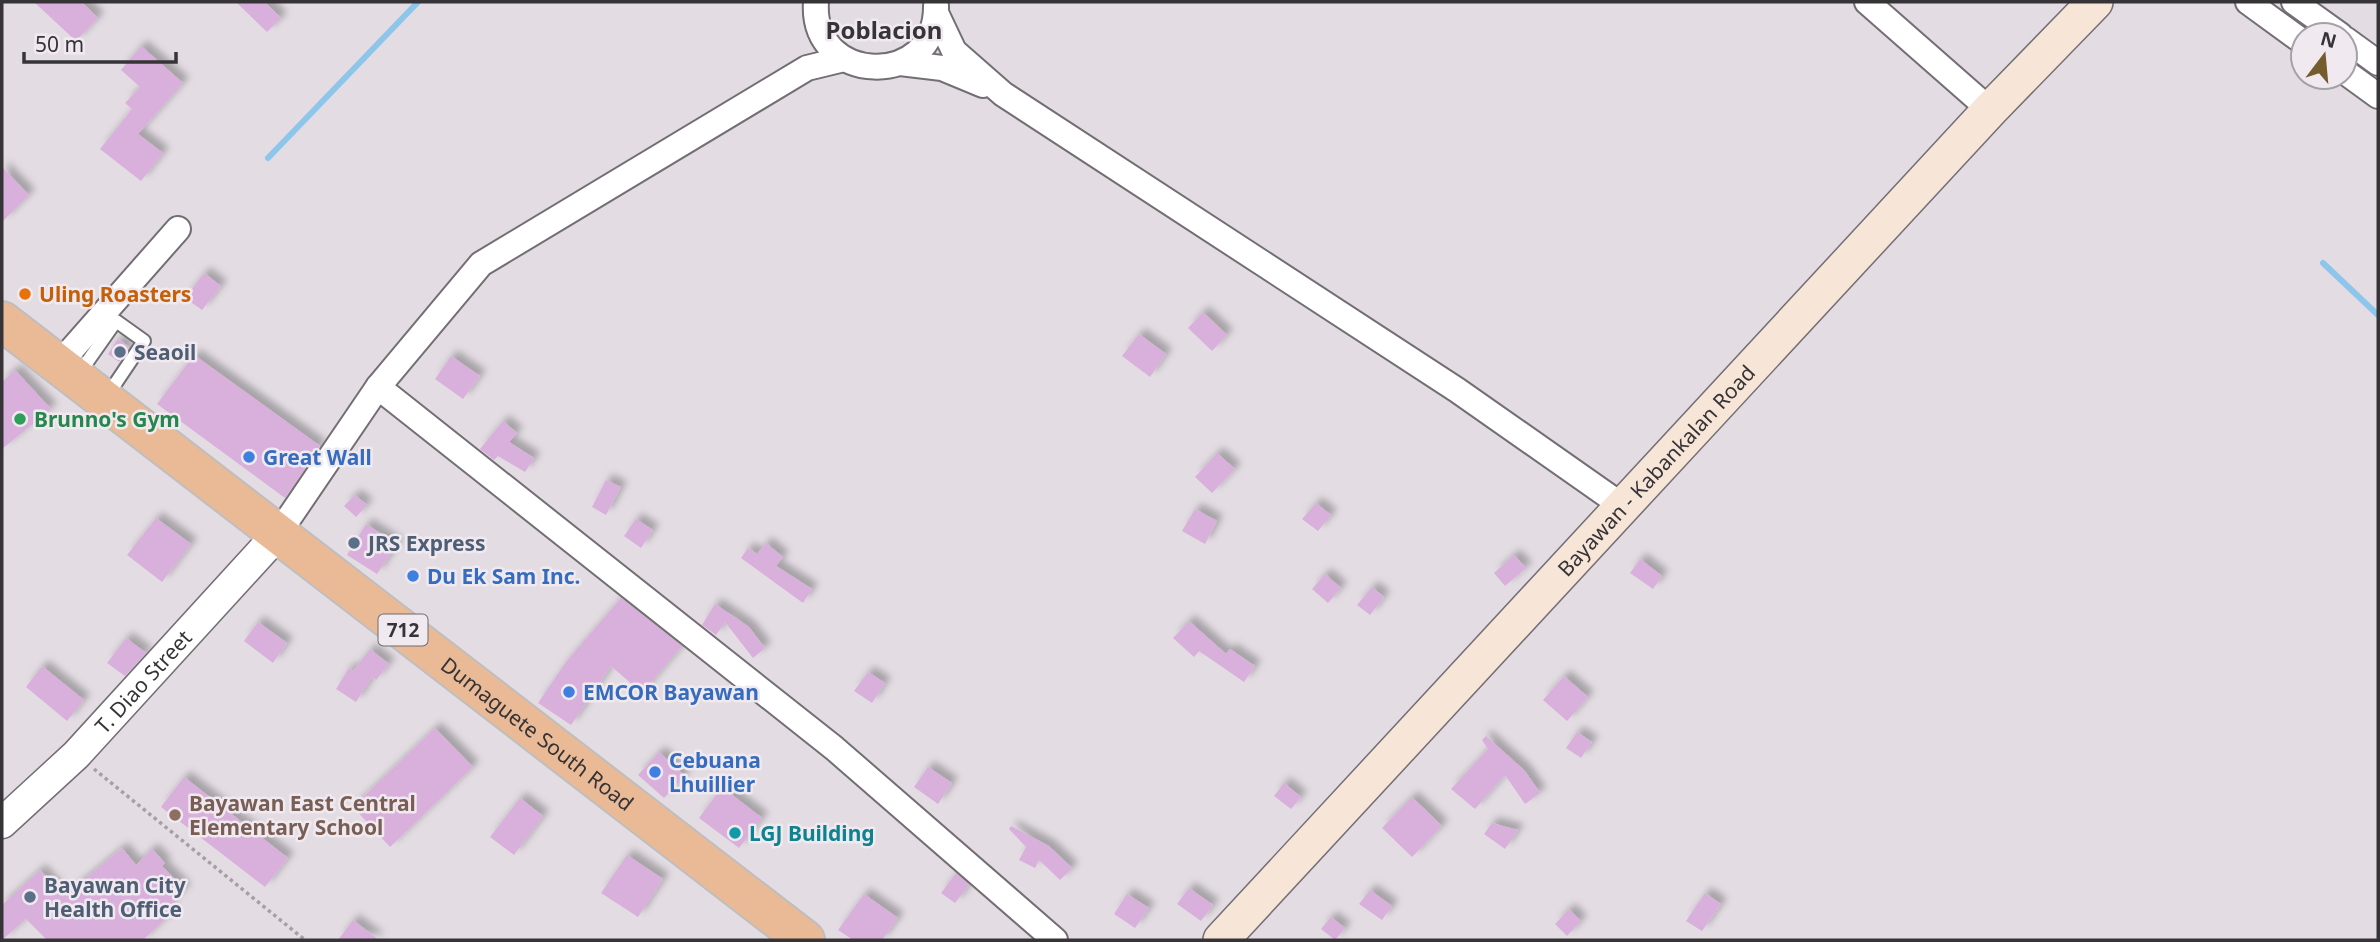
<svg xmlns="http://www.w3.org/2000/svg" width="2380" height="942" font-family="'Noto Sans',sans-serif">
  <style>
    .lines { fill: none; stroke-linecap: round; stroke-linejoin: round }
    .stream { stroke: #8dc6ea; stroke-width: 6 }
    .building { fill: #d9afdc; filter: url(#shadow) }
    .service-casing { stroke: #736e74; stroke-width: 16 }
    .minor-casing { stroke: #736e74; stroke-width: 28 }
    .tertiary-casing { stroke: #736e74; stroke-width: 33 }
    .secondary-casing { stroke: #736e74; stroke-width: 38 }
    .trunk-casing { stroke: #bfbebf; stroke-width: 42 }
    .path { stroke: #a5a0a5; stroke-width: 3.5; stroke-dasharray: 3.5 3.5; stroke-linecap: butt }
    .service { stroke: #fff; stroke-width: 12 }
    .minor { stroke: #fff; stroke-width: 24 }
    .tertiary { stroke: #fff; stroke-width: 30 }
    .secondary { stroke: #f7e5d8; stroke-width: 35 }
    .trunk { stroke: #eaba96; stroke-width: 38 }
    .food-dot { fill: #e8710a; stroke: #f0eaf0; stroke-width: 2.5 }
    .service-dot { fill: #5c6f8a; stroke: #f0eaf0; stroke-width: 2.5 }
    .leisure-dot { fill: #2e9e5b; stroke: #f0eaf0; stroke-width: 2.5 }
    .shop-dot { fill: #3f7fe0; stroke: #f0eaf0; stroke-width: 2.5 }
    .education-dot { fill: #8d6e63; stroke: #f0eaf0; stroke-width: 2.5 }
    .culture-dot { fill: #0f9aa8; stroke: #f0eaf0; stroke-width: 2.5 }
    .labels { text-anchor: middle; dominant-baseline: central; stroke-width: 5; stroke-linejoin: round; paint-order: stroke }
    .shield { fill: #f0eaf0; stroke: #6e6b6e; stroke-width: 2 }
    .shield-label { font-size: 19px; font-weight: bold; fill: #363437 }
    .food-label { font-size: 21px; font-weight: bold; fill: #c56008; stroke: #f0eaf0; text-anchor: start }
    .service-label { font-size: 21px; font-weight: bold; fill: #4e5e75; stroke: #f0eaf0; text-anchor: start }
    .leisure-label { font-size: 21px; font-weight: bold; fill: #27864d; stroke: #f0eaf0; text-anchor: start }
    .shop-label { font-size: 21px; font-weight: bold; fill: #366cbe; stroke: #f0eaf0; text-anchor: start }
    .street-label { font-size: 21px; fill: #363437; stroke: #f0eaf0 }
    .education-label { font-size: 21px; font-weight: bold; fill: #785e54; stroke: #f0eaf0; text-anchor: start }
    .culture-label { font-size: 21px; font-weight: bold; fill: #0d838f; stroke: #f0eaf0; text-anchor: start }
    .quarter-label { font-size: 24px; font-weight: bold; fill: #363437; stroke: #f0eaf0 }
  </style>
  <defs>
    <filter id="shadow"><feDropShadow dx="6" dy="-6" stdDeviation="3.5" flood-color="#0004"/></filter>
  </defs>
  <rect width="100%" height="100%" fill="#e3dde3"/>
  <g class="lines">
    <g class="stream">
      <path d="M268,158L418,2"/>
      <path d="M2323,263L2378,315"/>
    </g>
  </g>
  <g class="building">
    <path d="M34,2H82L98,18L76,41Z"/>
    <path d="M236,2H265L281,18L267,32Z"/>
    <path d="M141,46L183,83L138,134L163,153L141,181L100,149L132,109L125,103L140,87L121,70Z"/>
    <path d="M2,167L29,195L2,222Z"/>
    <path d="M204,273L221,286L202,310L185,298Z"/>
    <path d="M1203,312L1227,335L1212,351L1188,328Z"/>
    <path d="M1139,334L1166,354L1150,377L1122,356Z"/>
    <path d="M118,339L129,347L119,362L108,354Z"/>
    <path d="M194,355L320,446L285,498L157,404Z"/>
    <path d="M451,356L480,376L463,399L435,379Z"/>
    <path d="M15,370L51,409L2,449V382Z"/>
    <path d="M503,421L517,433L509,442L534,458L525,472L498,456L494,460L480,449Z"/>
    <path d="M1217,453L1235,469L1212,493L1195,477Z"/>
    <path d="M606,480L621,487L606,515L592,507Z"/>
    <path d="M355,495L367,505L356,517L344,506Z"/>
    <path d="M1316,503L1331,515L1318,531L1302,519Z"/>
    <path d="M1195,509L1217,521L1205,544L1182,531Z"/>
    <path d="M156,518L191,544L162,582L127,555Z"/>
    <path d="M636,519L653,530L641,548L624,536Z"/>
    <path d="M366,524L397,544L377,574L347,555Z"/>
    <path d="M766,543L783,557L776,566L812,589L803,603L741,558L748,548L757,554Z"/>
    <path d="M1514,555L1526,568L1505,586L1494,573Z"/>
    <path d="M1640,559L1662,576L1653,589L1630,573Z"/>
    <path d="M1325,574L1341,588L1328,603L1312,589Z"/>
    <path d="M1372,587L1384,597L1370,615L1357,605Z"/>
    <path d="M621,598L682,646L642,693L611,666L571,725L538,703L566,662Z"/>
    <path d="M715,604L749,627L765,648L753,658L725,622L716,635L702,625Z"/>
    <path d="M1189,621L1226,654L1230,649L1255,666L1244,682L1199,651L1194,657L1173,638Z"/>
    <path d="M258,622L287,643L273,663L244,641Z"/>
    <path d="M126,638L146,653L125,676L107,663Z"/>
    <path d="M370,649L389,664L376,680L372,677L356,702L336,689L349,668L353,671Z"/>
    <path d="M42,666L84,700L67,721L26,687Z"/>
    <path d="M868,672L885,683L872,703L854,691Z"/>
    <path d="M1564,676L1588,697L1567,721L1543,700Z"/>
    <path d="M435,728L473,767L390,847L353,807Z"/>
    <path d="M1577,732L1592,742L1581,758L1566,748Z"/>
    <path d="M1486,736L1525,771L1540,793L1525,804L1505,775L1475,809L1451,789L1488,749L1482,740Z"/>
    <path d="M659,752L685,776L664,798L638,775Z"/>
    <path d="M928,767L952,783L938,804L914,787Z"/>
    <path d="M184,777L288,858L265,887L161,807Z"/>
    <path d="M1284,783L1301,797L1291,809L1274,796Z"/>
    <path d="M722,787L762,818L739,848L699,818Z"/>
    <path d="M1412,797L1442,826L1412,857L1382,828Z"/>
    <path d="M520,798L543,816L514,855L490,837Z"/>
    <path d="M1492,823L1518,830L1505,849L1484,834Z"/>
    <path d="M1011,826L1049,846L1072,868L1060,880L1039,860L1035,868L1019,860L1026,847L1009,829Z"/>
    <path d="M122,848L136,865L152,849L165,863L162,866L185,889L167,908L172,913L143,940H47L26,919L2,940V905L40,870L64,896Z"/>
    <path d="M627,855L663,879L638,917L601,893Z"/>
    <path d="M956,873L969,885L955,903L941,893Z"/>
    <path d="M1189,888L1213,905L1201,921L1177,904Z"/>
    <path d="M1370,890L1392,906L1382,920L1359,904Z"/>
    <path d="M1705,893L1721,904L1702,931L1686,921Z"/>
    <path d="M864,894L898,918L882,940H853L838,930Z"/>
    <path d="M1127,894L1149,908L1135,928L1114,914Z"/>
    <path d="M1569,909L1581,921L1567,936L1555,924Z"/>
    <path d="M1331,917L1345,928L1335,940L1321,929Z"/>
    <path d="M353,920L379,940H338Z"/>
  </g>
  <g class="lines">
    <defs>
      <path id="service" d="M78,375L116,321L144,341L107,396"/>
      <g id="minor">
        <path d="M816,2C810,85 937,90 936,6"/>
        <path d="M1867,2L1990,110"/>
        <path d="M2248,2L2303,42"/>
        <path d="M2294,2L2340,35"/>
        <path d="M936,13L954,51L1003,94L1457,390L1624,507"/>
        <path d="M2345,39L2378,63"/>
        <path d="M900,63L942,68L983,85"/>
        <path d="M2345,72L2378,96"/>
        <path d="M59,364L178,229"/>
        <path d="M378,387L834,748L1055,940"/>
        <path d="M278,534L378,387L481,264L807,68L844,59"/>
      </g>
      <g id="tertiary">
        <path id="s1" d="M2,823L76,755L278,534"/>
      </g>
      <g id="secondary">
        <path id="s2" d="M1221,940L1990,110L2095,2"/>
      </g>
      <g id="trunk">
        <path id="s3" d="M2,321L805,940"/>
      </g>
    </defs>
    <use href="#service" class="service-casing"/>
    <use href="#minor" class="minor-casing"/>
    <use href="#tertiary" class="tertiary-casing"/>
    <use href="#secondary" class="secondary-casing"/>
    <use href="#trunk" class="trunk-casing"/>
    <path class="path" d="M94,769L305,940"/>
    <use href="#service" class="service"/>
    <use href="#minor" class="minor"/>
    <use href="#tertiary" class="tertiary"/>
    <use href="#secondary" class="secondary"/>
    <use href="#trunk" class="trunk"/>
  </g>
  <circle class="food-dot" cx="25" cy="294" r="7"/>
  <g class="service-dot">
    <circle cx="120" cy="352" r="7"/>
    <circle cx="354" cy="543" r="7"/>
    <circle cx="30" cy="897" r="7"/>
  </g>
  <circle class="leisure-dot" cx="20" cy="419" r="7"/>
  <g class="shop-dot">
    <circle cx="249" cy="457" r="7"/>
    <circle cx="413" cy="576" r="7"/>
    <circle cx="569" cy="692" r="7"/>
    <circle cx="655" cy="772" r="7"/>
  </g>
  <circle class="education-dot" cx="175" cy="815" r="7"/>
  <circle class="culture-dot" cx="735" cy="833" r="7"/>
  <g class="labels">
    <rect class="shield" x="378.5" y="614.5" width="49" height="31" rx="5"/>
    <g class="shield-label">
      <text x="403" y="630">712</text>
    </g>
    <g class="food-label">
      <text x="39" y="294">Uling Roasters</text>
    </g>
    <g class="service-label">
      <text x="134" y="352">Seaoil</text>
      <text x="368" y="543">JRS Express</text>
      <text x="44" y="885">Bayawan City<tspan x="44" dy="24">Health Office</tspan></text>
    </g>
    <g class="leisure-label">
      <text x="34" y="419">Brunno's Gym</text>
    </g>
    <g class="shop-label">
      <text x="263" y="457">Great Wall</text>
      <text x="427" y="576">Du Ek Sam Inc.</text>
      <text x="583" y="692">EMCOR Bayawan</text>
      <text x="669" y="760">Cebuana<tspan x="669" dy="24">Lhuillier</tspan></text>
    </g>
    <g class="street-label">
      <text stroke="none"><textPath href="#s2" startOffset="640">Bayawan - Kabankalan Road</textPath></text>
      <text stroke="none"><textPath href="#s1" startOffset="200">T. Diao Street</textPath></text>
      <text stroke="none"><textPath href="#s3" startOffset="676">Dumaguete South Road</textPath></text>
    </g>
    <g class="education-label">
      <text x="189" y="803">Bayawan East Central<tspan x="189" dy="24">Elementary School</tspan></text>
    </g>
    <g class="culture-label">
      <text x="749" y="833">LGJ Building</text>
    </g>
    <g class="quarter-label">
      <text x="884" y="29">Poblacion</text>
    </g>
  </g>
  <rect width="2380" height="942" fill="none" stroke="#363437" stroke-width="7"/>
  <g transform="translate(2324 56) rotate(16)"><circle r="33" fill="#f0eaf0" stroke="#a6a1a6" stroke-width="2"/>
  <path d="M0-5L12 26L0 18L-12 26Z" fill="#755c2d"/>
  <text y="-10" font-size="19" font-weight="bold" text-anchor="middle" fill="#363437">N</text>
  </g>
  <path d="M24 52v10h152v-10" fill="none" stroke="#363437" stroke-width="3.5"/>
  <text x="35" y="52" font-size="21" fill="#363437" stroke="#f0eaf0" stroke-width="5" paint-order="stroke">50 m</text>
</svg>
